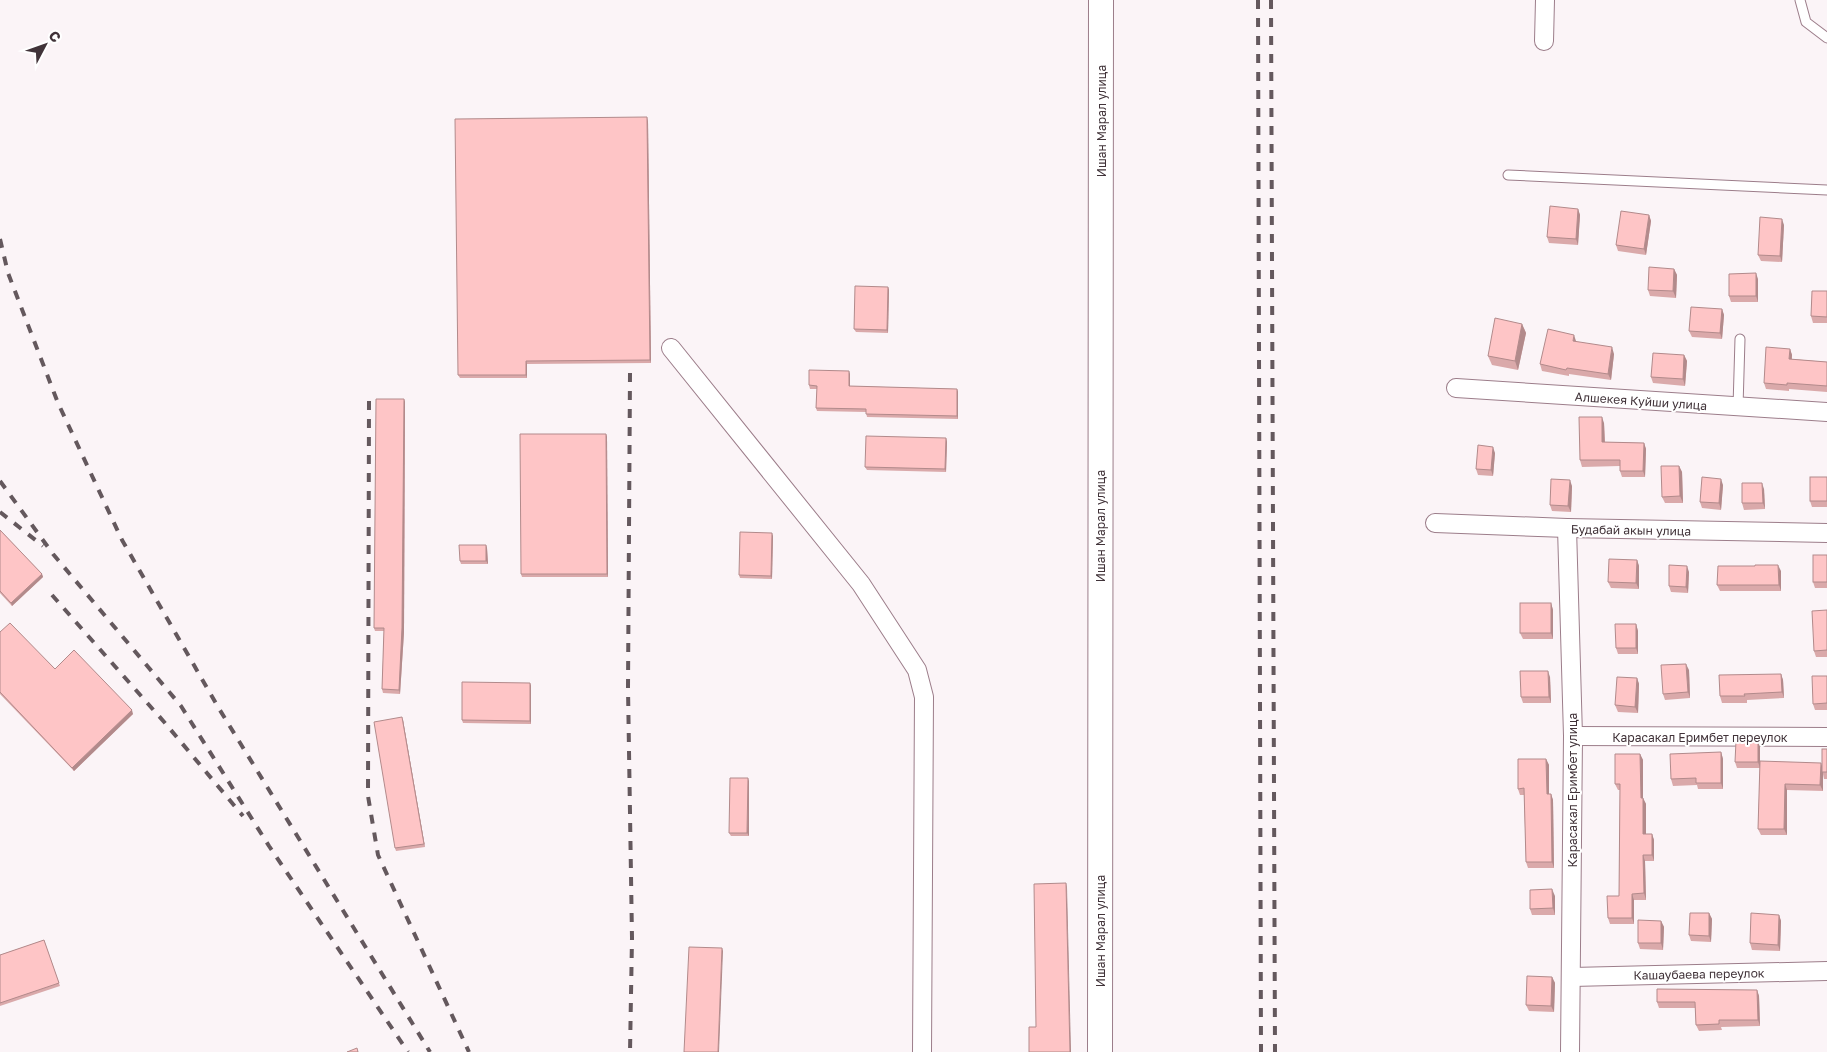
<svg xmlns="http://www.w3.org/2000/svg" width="1827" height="1052" font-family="'Golos Text',sans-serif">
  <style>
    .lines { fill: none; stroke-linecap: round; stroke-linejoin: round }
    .service-casing { stroke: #9c7d8a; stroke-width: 11 }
    .minor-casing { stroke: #9c7d8a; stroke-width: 20 }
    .secondary-casing { stroke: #9c7d8a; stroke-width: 26 }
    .service { stroke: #fff; stroke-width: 9 }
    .minor { stroke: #fff; stroke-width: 18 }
    .secondary { stroke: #fff; stroke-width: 24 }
    .rail { stroke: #64585d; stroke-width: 4; stroke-dasharray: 9 9; stroke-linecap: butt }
    .wall { fill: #daa9aa }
    .shaded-wall { fill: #b28a8b }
    .building { fill: #fec5c6; stroke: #b28a8b }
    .labels { text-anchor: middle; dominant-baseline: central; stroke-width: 4; stroke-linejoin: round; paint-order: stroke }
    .street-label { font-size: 12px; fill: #413339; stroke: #fff }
  </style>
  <rect width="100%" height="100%" fill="#fbf4f7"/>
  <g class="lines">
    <defs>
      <g id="service">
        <path d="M1800,0L1806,22L1827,38"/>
        <path d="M1508,175L1827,190"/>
        <path d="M1738,407L1740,339"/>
      </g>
      <g id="minor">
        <path d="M1544,41L1545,0"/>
        <path d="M671,348L861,584L917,670L924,697L922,1052"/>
        <path d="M1456,388L1827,412"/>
        <path d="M1435,523L1567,528L1827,533"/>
        <path d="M1567,528L1573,736L1570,1052"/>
        <path d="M1573,736L1827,737"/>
        <path d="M1572,977L1827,971"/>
      </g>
      <path id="secondary" d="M1100,1052L1101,0"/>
    </defs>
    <use href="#service" class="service-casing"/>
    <use href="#minor" class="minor-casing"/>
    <use href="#secondary" class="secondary-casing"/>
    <use href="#service" class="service"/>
    <use href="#minor" class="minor"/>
    <use href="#secondary" class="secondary"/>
    <g class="rail">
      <path d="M1258,0L1261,1052"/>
      <path d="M1271,0L1275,1052"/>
      <path d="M0,239L8,273L58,403L122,540L218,707L430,1052"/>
      <path d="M630,373L628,688L632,938L630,1052"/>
      <path d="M369,401L368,796L378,855L469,1052"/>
      <path d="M0,481L53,554L181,706L269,846L408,1052"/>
      <path d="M0,512L43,546"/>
      <path d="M52,595L165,723L243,816"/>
    </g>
  </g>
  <g class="wall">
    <path d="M648,121L651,363L527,364V378H460L458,375Z"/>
    <path d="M1578,209L1580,215L1578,245L1549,243L1547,237Z"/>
    <path d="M1649,215L1651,221L1646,255L1618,251L1616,245Z"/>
    <path d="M1784,225L1782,262L1761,261L1758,255Z"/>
    <path d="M1674,269L1677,275L1676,298L1650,296L1648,290Z"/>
    <path d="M1758,279V302H1731L1729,296Z"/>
    <path d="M888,287L889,290L888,333L856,332L854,329Z"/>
    <path d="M1827,291V323H1813L1811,316Z"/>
    <path d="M1722,309L1724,315L1722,339L1692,337L1689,331Z"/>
    <path d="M1522,324L1526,333L1518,370L1492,365L1488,356Z"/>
    <path d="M1576,342L1614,354L1611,380L1569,374V376L1542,371L1540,364Z"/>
    <path d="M1790,349L1792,355V359L1827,362V392L1789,389V391L1766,389L1764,383Z"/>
    <path d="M1684,355L1687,361L1685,386L1653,383L1651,377Z"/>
    <path d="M850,374V386L957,389L958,392V419L867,417L866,412L817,411L816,408L817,389H810L809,385Z"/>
    <path d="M404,399L405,402L404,632L400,694L383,693L382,689L384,631H375L374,628Z"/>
    <path d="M1604,423L1605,442L1644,443L1646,449L1645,477H1622L1620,471V466L1582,467L1580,460Z"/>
    <path d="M606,434L607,437L608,577H522L521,574Z"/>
    <path d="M946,438L947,442L946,472L867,470L865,467Z"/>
    <path d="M1495,453L1493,476L1478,475L1476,469Z"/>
    <path d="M1679,466L1682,472L1683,503H1665L1662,497Z"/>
    <path d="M1827,477V507H1812L1810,501Z"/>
    <path d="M1723,485L1721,510L1702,508L1700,502Z"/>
    <path d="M1572,486L1571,512L1552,511L1550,505Z"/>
    <path d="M1764,489L1765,509L1744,510L1742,503Z"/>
    <path d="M0,530L42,574L43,577L12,606L0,593Z"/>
    <path d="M773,536L772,579L740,578L739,575Z"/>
    <path d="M486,545L487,548L488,564H461L460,561Z"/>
    <path d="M1827,555V588H1815L1813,582Z"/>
    <path d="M1637,560L1639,566V589L1611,588L1608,582Z"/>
    <path d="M1781,571V591H1720L1717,585Z"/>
    <path d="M1689,572L1688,593L1671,592L1669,586Z"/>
    <path d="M1551,603L1553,610V639H1523L1520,633Z"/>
    <path d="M1827,610V657H1816L1814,651Z"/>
    <path d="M1636,624L1638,631V654H1618L1616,648Z"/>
    <path d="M0,632L55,669L133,714L74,771L0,694Z"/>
    <path d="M1689,670L1690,698L1665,700L1663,694Z"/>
    <path d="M1781,674L1783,680L1784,698L1747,700V703H1722L1720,696Z"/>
    <path d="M1827,676V710H1815L1813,704Z"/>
    <path d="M1550,677L1551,703H1523L1521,697Z"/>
    <path d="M1637,678L1639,684L1638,713L1618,712L1615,705Z"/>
    <path d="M530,683L531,686V724L463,723L462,720Z"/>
    <path d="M403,720L425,847L396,851L395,848Z"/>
    <path d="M1760,747V761L1822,767L1827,749V779H1824L1823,774V791L1787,790V835H1761L1758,829L1760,768H1737L1735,762Z"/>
    <path d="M1721,752L1723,759V789H1698L1697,785L1673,786L1671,779Z"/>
    <path d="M1640,754L1643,760V798L1646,804V834H1652L1654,840V861H1645L1646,900H1634V924H1610L1608,918L1619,896L1620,790H1618L1615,784Z"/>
    <path d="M1546,759L1549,765V794H1551L1553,800L1554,868H1528L1526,862L1524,795H1520L1518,789Z"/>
    <path d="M749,781V836H731L729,833Z"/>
    <path d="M1555,896V915H1532L1530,909Z"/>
    <path d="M1709,913L1712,919L1711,942L1691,941L1689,935Z"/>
    <path d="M1779,915L1781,921L1780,951L1752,950L1750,943Z"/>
    <path d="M1661,921L1664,927L1663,950L1640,949L1638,943Z"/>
    <path d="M44,940L60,986L0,1006V955Z"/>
    <path d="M1552,977L1555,983L1554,1012L1529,1011L1526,1005Z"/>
    <path d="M1757,990L1759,996L1760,1026L1721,1027L1722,1030L1699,1031L1696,1025L1695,1008H1659L1657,1002Z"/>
  </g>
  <g class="shaded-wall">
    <path d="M647,117L648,121L651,363L650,360Z"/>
    <path d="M1578,209L1580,215L1578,245L1576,239Z"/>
    <path d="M1649,215L1651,221L1646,255L1644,249Z"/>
    <path d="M1782,219L1784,225L1782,262L1780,256Z"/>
    <path d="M1674,269L1677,275L1676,298L1673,291Z"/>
    <path d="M1756,273L1758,279V302L1756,296Z"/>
    <path d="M888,287L889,290L888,333L887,330Z"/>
    <path d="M1722,309L1724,315L1722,339L1720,333Z"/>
    <path d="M1522,324L1526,333L1518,370L1515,361Z"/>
    <path d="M1574,335L1576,341L1575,348L1573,341Z"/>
    <path d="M1612,347L1614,354L1611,380L1608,374Z"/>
    <path d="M1790,349L1792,355L1791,365L1789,359Z"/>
    <path d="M1684,355L1687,361L1685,386L1683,379Z"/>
    <path d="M526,361L527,364V378L526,375Z"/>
    <path d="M849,371L850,374V389L849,386Z"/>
    <path d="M957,389L958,392V419L957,416Z"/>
    <path d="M404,399L405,402L404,632L400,694L399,690Z"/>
    <path d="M1602,417L1604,423L1605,448L1602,442Z"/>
    <path d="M606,434L607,437L608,577L607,574Z"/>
    <path d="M946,438L947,442L946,472L945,469Z"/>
    <path d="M1644,443L1646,449L1645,477L1643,471Z"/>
    <path d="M1493,447L1495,453L1493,476L1491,470Z"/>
    <path d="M1679,466L1682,472L1683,503L1680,496Z"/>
    <path d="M1721,479L1723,485L1721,510L1719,503Z"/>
    <path d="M1570,480L1572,486L1571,512L1568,506Z"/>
    <path d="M1762,483L1764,489L1765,509L1763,503Z"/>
    <path d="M772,533L773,536L772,579L771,576Z"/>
    <path d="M486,545L487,548L488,564L486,561Z"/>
    <path d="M1637,560L1639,566V589L1636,583Z"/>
    <path d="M1778,565L1781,571V591L1779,585Z"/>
    <path d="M1687,566L1689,572L1688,593L1686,587Z"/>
    <path d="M42,574L43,577L12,606L11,603Z"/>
    <path d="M1551,603L1553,610V639L1551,633Z"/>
    <path d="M1636,624L1638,631V654L1636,648Z"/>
    <path d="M1686,664L1689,670L1690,698L1688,692Z"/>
    <path d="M1548,671L1550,677L1551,703L1549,697Z"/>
    <path d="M1781,674L1783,680L1784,698L1782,692Z"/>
    <path d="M1637,678L1639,684L1638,713L1635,707Z"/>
    <path d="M530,683L531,686V724L530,721Z"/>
    <path d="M132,710L133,714L74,771L72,768Z"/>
    <path d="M402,717L403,720L425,847L424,844Z"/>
    <path d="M1758,741L1760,747V768L1758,762Z"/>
    <path d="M1721,752L1723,759V789L1721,783Z"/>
    <path d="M1640,754L1643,760V804L1641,798Z"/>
    <path d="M1546,759L1549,765V800L1547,794Z"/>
    <path d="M1821,763L1823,769V791L1820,785Z"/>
    <path d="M748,778L749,781V836L747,833Z"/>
    <path d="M1785,784L1787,790V835L1784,829Z"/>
    <path d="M1551,794L1553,800L1554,868L1552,862Z"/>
    <path d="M1643,798L1646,804V840L1643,834Z"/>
    <path d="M1652,834L1654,840V861L1652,855Z"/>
    <path d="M1643,855L1645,861L1646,900L1644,893Z"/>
    <path d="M1066,883L1067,887L1071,1052H1070Z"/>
    <path d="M1552,889L1555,896V915L1553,908Z"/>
    <path d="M1632,894L1634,900V924L1632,918Z"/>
    <path d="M1709,913L1712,919L1711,942L1709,936Z"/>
    <path d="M1779,915L1781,921L1780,951L1778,945Z"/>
    <path d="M1661,921L1664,927L1663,950L1661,943Z"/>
    <path d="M722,948L723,951L719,1052H718Z"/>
    <path d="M1552,977L1555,983L1554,1012L1551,1006Z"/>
    <path d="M1757,990L1759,996L1760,1026L1758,1020Z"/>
  </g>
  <g class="building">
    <path d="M647,117L650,360L526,361V375H458L455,119Z"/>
    <path d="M1550,206L1578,209L1576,239L1547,237Z"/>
    <path d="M1621,211L1649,215L1644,249L1616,245Z"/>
    <path d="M1760,217L1782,219L1780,256L1758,255Z"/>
    <path d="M1649,267L1674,269L1673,291L1648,290Z"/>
    <path d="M1756,273V296H1729V274Z"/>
    <path d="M855,286L888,287L887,330L854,329Z"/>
    <path d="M1812,291H1827V317L1811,316Z"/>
    <path d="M1691,307L1722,309L1720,333L1689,331Z"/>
    <path d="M1495,318L1522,324L1515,361L1488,356Z"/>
    <path d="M1548,329L1574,335L1573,341L1612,347L1608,374L1567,368L1566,370L1540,364Z"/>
    <path d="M1766,347L1790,349L1789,359L1827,362V386L1787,383V385L1764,383Z"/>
    <path d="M1653,353L1684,355L1683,379L1651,377Z"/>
    <path d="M809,370L849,371V386L957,389V416L866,414V409L816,408L817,386L809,385Z"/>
    <path d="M376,399H404L402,628L399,690L382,689L384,628H374Z"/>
    <path d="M1579,417H1602V442L1644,443L1643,471H1620V460H1580Z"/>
    <path d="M520,434H606L607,574H521Z"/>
    <path d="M866,436L946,438L945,469L865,467Z"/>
    <path d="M1478,445L1493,447L1491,470L1476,469Z"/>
    <path d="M1661,466H1679L1680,496L1662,497Z"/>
    <path d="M1702,477L1721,479L1719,503L1700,502Z"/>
    <rect x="1810" y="477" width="17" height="24"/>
    <path d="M1551,479L1570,480L1568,506L1550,505Z"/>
    <path d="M1742,483H1762L1763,503H1742Z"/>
    <path d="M0,530L42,574L11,603L0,591Z"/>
    <path d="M740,532L772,533L771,576L739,575Z"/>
    <path d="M459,545H486V561H460Z"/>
    <rect x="1813" y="555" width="14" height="27"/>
    <path d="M1609,559L1637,560L1636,583L1608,582Z"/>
    <path d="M1669,565L1687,566L1686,587L1669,586Z"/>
    <path d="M1755,565H1778L1779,585H1717L1718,566H1755Z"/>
    <rect x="1520" y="603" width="31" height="30"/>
    <path d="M1827,610V650L1814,651L1812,611Z"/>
    <path d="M10,623L55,669L74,650L132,710L72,768L0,692V632Z"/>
    <path d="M1615,624H1636V648H1616Z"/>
    <path d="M1686,664L1688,692L1663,694L1661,665Z"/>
    <path d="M1520,671H1548L1549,697H1521Z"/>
    <path d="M1781,674L1782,692L1744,694L1745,696H1720L1719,675Z"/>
    <path d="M1812,676H1827V703L1813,704Z"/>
    <path d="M1617,677L1637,678L1635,707L1615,705Z"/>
    <path d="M462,682L530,683V721L462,720Z"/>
    <path d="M402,717L424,844L395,848L374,722Z"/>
    <path d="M1736,741H1758V762H1735Z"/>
    <rect x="1822" y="749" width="5" height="23"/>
    <path d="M1721,752V783H1696V778L1671,779L1670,754Z"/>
    <path d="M1615,754H1640L1641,798H1643V834H1652V855H1643L1644,893L1632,894V918H1608L1607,896H1619L1620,784H1615Z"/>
    <path d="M1518,759H1546L1547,794H1551L1552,862H1526L1524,788L1518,789Z"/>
    <path d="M1760,761L1821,763L1820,785L1785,784L1784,829H1758Z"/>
    <path d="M730,778H748L747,833H729Z"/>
    <path d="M1066,883L1070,1052H1029V1027H1036L1034,884Z"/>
    <path d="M1552,889L1553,908L1530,909V890Z"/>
    <path d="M1690,913H1709V936L1689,935Z"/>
    <path d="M1751,913L1779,915L1778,945L1750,943Z"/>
    <path d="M1638,920L1661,921V943H1638Z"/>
    <path d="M44,940L59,983L0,1003V955Z"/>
    <path d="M689,947L722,948L718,1052H684Z"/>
    <path d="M1527,976L1552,977L1551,1006L1526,1005Z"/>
    <path d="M1657,989L1757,990L1758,1020H1719V1024L1696,1025L1695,1002H1657Z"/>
    <path d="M357,1048L358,1052H347Z"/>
  </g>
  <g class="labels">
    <g class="street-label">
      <text transform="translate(1101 121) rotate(-90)">Ишан Марал улица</text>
      <text transform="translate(1641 401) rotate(4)">Алшекея Куйши улица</text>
      <text transform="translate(1100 526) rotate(-90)">Ишан Марал улица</text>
      <text transform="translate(1631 530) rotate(1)">Будабай акын улица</text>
      <text x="1700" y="737">Карасакал Еримбет переулок</text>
      <text transform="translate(1572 790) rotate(-90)">Карасакал Еримбет улица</text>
      <text transform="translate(1100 931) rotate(-90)">Ишан Марал улица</text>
      <text transform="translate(1699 974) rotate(-1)">Кашаубаева переулок</text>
    </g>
  </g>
  <g transform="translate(45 45) rotate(49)" stroke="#ffffff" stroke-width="4" paint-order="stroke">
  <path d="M0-4L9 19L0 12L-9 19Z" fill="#413339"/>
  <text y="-8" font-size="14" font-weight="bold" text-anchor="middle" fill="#413339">С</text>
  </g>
</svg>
